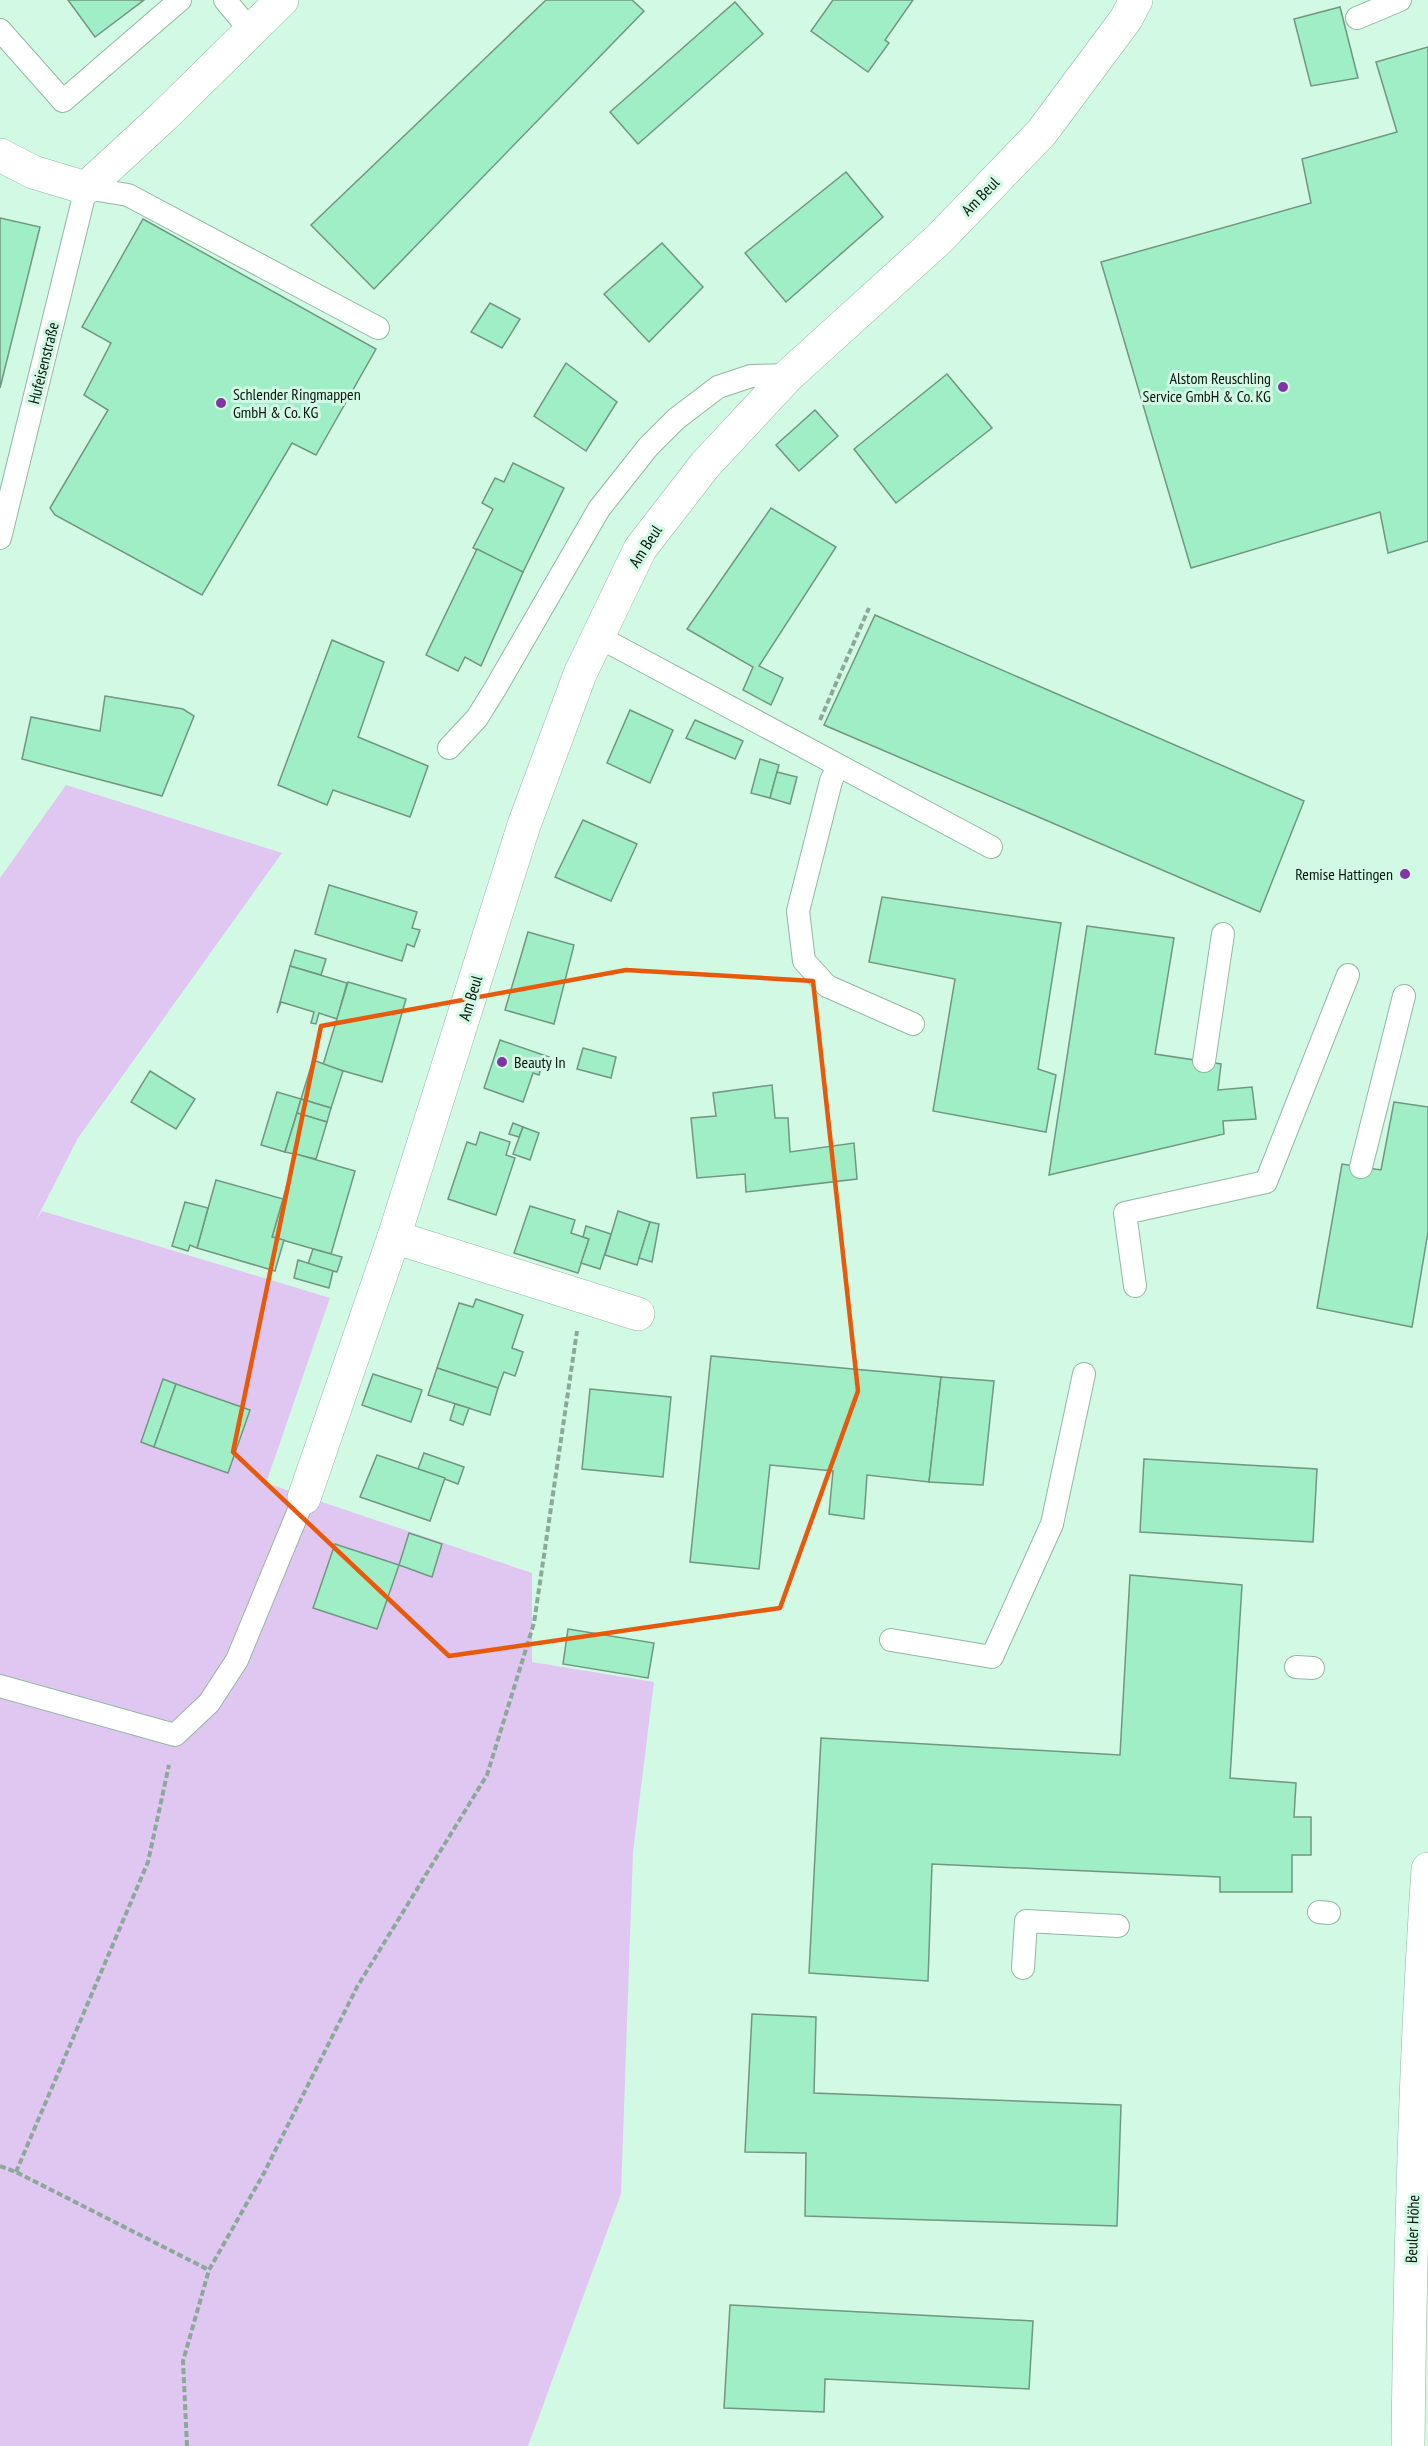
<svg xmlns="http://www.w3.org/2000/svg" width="1428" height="2446" font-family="'PT Sans Narrow',sans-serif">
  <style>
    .green { fill: #e0c7f1 }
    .building { fill: #a0eec6; stroke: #719683; stroke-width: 1.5 }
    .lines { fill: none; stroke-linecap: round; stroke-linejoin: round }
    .service-casing { stroke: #92b7a3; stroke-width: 24 }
    .minor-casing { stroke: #92b7a3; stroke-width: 34 }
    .path { stroke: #8ba999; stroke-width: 4; stroke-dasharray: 6 3; stroke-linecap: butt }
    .service { stroke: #fff; stroke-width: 22 }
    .minor { stroke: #fff; stroke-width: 33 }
    .marked { fill: none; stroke: #e8590c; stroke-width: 4.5; stroke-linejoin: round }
    .poi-dot { fill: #8035a6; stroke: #d2f9e3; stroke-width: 2 }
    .labels { text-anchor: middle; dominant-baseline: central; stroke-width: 6; stroke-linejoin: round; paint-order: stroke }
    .street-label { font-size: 16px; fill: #07150e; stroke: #d2f9e3 }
    .poi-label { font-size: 16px; fill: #07150e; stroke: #d2f9e3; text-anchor: end }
  </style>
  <rect width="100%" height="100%" fill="#d2f9e3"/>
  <path class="green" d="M66,785L282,853L78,1138L36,1220L42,1211L330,1298L266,1483L532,1573V1662L654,1682L633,1852L621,2194L528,2446H0V878Z"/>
  <g class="building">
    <path d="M68,0H144L95,37Z"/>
    <path d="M546,0H632L644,11L374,289L311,225Z"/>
    <path d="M833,0H913L885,40L889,43L868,72L811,31Z"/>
    <path d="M735,2L763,34L638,144L610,112Z"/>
    <path d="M1340,7L1358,78L1311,86L1294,19Z"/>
    <path d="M1428,47V541L1388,553L1380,512L1191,568L1101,262L1311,203L1302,159L1397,132L1376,62Z"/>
    <path d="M846,172L883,217L786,302L745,253Z"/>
    <path d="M0,218L40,227L0,388Z"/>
    <path d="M143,219L376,349L316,455L292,443L202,595L55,515L50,508L108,410L84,395L111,343L82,327Z"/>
    <path d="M662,243L703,287L649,342L604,294Z"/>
    <path d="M490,303L520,319L502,348L471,332Z"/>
    <path d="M566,363L617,402L586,451L534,416Z"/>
    <path d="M947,374L992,428L896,503L854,449Z"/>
    <path d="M815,410L838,436L799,471L776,445Z"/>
    <path d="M513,463L564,488L523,572L473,548L493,509L482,503L495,478L504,482Z"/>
    <path d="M771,508L836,547L759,666L783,678L771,705L743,690L753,667L687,629Z"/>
    <path d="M477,549L523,572L481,666L465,657L458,671L426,655Z"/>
    <path d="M875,615L1304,801L1260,912L824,725Z"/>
    <path d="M332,640L384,662L358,737L428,766L410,817L333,790L327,805L278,785Z"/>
    <path d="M105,696L183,709L194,716L162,796L22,759L31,717L100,731Z"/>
    <path d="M630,710L673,730L650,783L607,763Z"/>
    <path d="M695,720L743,741L735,759L686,738Z"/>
    <path d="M760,759L779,765L770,798L751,793Z"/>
    <path d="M777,772L797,777L790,804L770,798Z"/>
    <path d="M583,820L637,844L611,901L555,877Z"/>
    <path d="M329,885L417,912L412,928L420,930L414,947L407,944L402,961L315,934Z"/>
    <path d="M882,897L1061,923L1038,1069L1056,1075L1046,1132L933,1111L955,979L869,962Z"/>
    <path d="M1087,926L1174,938L1155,1054L1221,1064L1218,1090L1252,1087L1256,1119L1223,1121L1224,1134L1049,1175Z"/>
    <path d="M528,932L574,945L554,1024L505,1010Z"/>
    <path d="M295,950L326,959L321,975L290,966Z"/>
    <path d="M290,966L347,983L337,1019L319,1013L316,1024L311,1023L314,1012L281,1002L277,1013Z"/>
    <path d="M348,982L406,999L382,1082L323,1065Z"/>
    <path d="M500,1040L549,1057L544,1069L541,1068L539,1075L533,1073L523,1102L484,1088Z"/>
    <path d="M583,1048L616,1057L611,1078L577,1069Z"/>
    <path d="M313,1060L343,1071L331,1108L301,1099Z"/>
    <path d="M150,1071L195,1099L176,1129L131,1102Z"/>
    <path d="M772,1085L775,1118H788L790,1152L854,1143L857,1179L746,1192L745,1174L697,1178L691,1118L716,1116L713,1093Z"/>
    <path d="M277,1092L301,1099L285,1152L261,1145Z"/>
    <path d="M301,1099L331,1108L327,1122L297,1113Z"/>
    <path d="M1394,1102L1428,1107V1232L1412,1327L1317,1308L1342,1164L1381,1170Z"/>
    <path d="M297,1113L327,1122L316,1159L285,1152Z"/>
    <path d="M513,1123L523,1127L519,1137L509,1134Z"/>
    <path d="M523,1127L539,1133L530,1160L513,1154Z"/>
    <path d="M480,1132L510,1142L506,1155L515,1158L496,1215L448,1199L467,1142L476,1145Z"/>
    <path d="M296,1154L355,1171L331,1254L272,1237Z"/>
    <path d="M216,1180L283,1199L272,1237L284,1240L275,1271L197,1248Z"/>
    <path d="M185,1202L208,1208L197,1248L190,1245L188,1251L172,1246Z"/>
    <path d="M530,1206L575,1220L571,1233L589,1239L578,1273L514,1253Z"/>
    <path d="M618,1211L650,1222L637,1265L605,1255Z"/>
    <path d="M650,1222L659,1224L652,1262L639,1258Z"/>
    <path d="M586,1226L611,1234L600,1269L581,1263L589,1239L583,1237Z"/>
    <path d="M313,1249L342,1257L337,1272L308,1264Z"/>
    <path d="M298,1260L333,1271L329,1288L294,1278Z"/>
    <path d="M476,1299L523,1315L512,1348L523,1352L515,1376L504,1372L498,1388L437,1368L459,1303L473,1307Z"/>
    <path d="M711,1356L941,1377L929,1482L867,1475L864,1519L829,1514L833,1471L770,1465L759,1569L690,1562Z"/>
    <path d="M437,1368L498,1388L490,1415L428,1395Z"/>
    <path d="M373,1374L422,1390L411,1422L362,1405Z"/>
    <path d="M941,1377L994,1381L983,1485L929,1482Z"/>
    <path d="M163,1379L176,1384L154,1447L141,1442Z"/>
    <path d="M176,1384L250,1410L228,1473L154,1447Z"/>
    <path d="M590,1389L671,1397L663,1477L582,1469Z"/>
    <path d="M455,1404L469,1408L463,1425L450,1420Z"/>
    <path d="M424,1453L464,1467L458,1484L418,1469Z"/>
    <path d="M377,1455L445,1478L430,1521L360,1497Z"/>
    <path d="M1144,1459L1317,1469L1313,1542L1140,1532Z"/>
    <path d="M409,1533L442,1544L432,1577L399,1565Z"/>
    <path d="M335,1544L399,1565L377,1629L313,1608Z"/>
    <path d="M1130,1575L1242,1585L1230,1778L1296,1783L1294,1817H1311V1855H1292V1892H1220V1877L932,1864L928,1981L809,1973L821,1738L1120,1755Z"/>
    <path d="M568,1629L654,1643L648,1678L563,1664Z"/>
    <path d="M752,2014L816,2017L814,2093L1121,2105L1117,2226L805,2216L806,2153L745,2152Z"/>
    <path d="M730,2305L1033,2321L1029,2389L825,2379L824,2412L724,2408Z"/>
  </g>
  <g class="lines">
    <defs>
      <g id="service">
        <path d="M225,0L251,31"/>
        <path d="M1357,18L1400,0"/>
        <path d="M0,30L63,101L180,0"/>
        <path d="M0,538L86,188L128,195L378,328"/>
        <path d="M597,636L991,847"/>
        <path d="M449,748L477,718L495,689L599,509L648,447L676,419L718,387L751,376L789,375"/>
        <path d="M838,766L831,781L798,911L804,961L827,986L913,1024"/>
        <path d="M1204,1061L1223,934"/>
        <path d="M1361,1167L1404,996"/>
        <path d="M1135,1286L1125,1213L1266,1182L1348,975"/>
        <path d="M891,1640L992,1657L1052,1524L1084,1374"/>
        <path d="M1296,1667L1313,1668"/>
        <path d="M0,1686L175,1735L209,1703L237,1660L304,1498"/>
        <path d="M1319,1912L1329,1913"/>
        <path d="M1023,1968L1026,1921L1118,1926"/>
      </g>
      <g id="minor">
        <path d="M0,155L33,172L86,188L164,116L282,0"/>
        <path d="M394,1237L638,1314"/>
        <path d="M304,1498L394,1237L524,825L580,674L640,549L705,465L789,375L939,239L1042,132L1126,19L1136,0"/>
        <path d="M1408,2446C1410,2253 1415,2061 1428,1869"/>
      </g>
    </defs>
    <use href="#service" class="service-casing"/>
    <use href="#minor" class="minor-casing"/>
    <g class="path">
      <path d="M820,720L869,608"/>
      <path d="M0,2166L16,2172L209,2270"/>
      <path d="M16,2172L148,1862L169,1765"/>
      <path d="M187,2446L183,2361L209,2270L264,2173L357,1987L487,1775L534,1623L577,1331"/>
    </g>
    <use href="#service" class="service"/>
    <use href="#minor" class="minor"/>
  </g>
  <path class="marked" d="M626,970L813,981L858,1391L780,1608L449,1656L233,1452L321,1026Z"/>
  <g class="poi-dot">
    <circle cx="1283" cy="387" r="6"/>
    <circle cx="221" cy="403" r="6"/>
    <circle cx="1405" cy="874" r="6"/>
    <circle cx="502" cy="1062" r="6"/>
  </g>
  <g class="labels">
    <g class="street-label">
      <text transform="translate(980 196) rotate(-46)">Am Beul</text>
      <text transform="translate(43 363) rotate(-76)">Hufeisenstraße</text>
      <text transform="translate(645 546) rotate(-57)">Am Beul</text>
      <text transform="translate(470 998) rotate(-73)">Am Beul</text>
      <text transform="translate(1412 2229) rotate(-88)">Beuler Höhe</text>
    </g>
    <g class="poi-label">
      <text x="1271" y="378">Alstom Reuschling<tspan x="1271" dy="18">Service GmbH &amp; Co. KG</tspan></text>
      <text x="233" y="394" text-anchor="start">Schlender Ringmappen<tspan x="233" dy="18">GmbH &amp; Co. KG</tspan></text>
      <text x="1393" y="874">Remise Hattingen</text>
      <text x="514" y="1062" text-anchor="start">Beauty In</text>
    </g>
  </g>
</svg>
